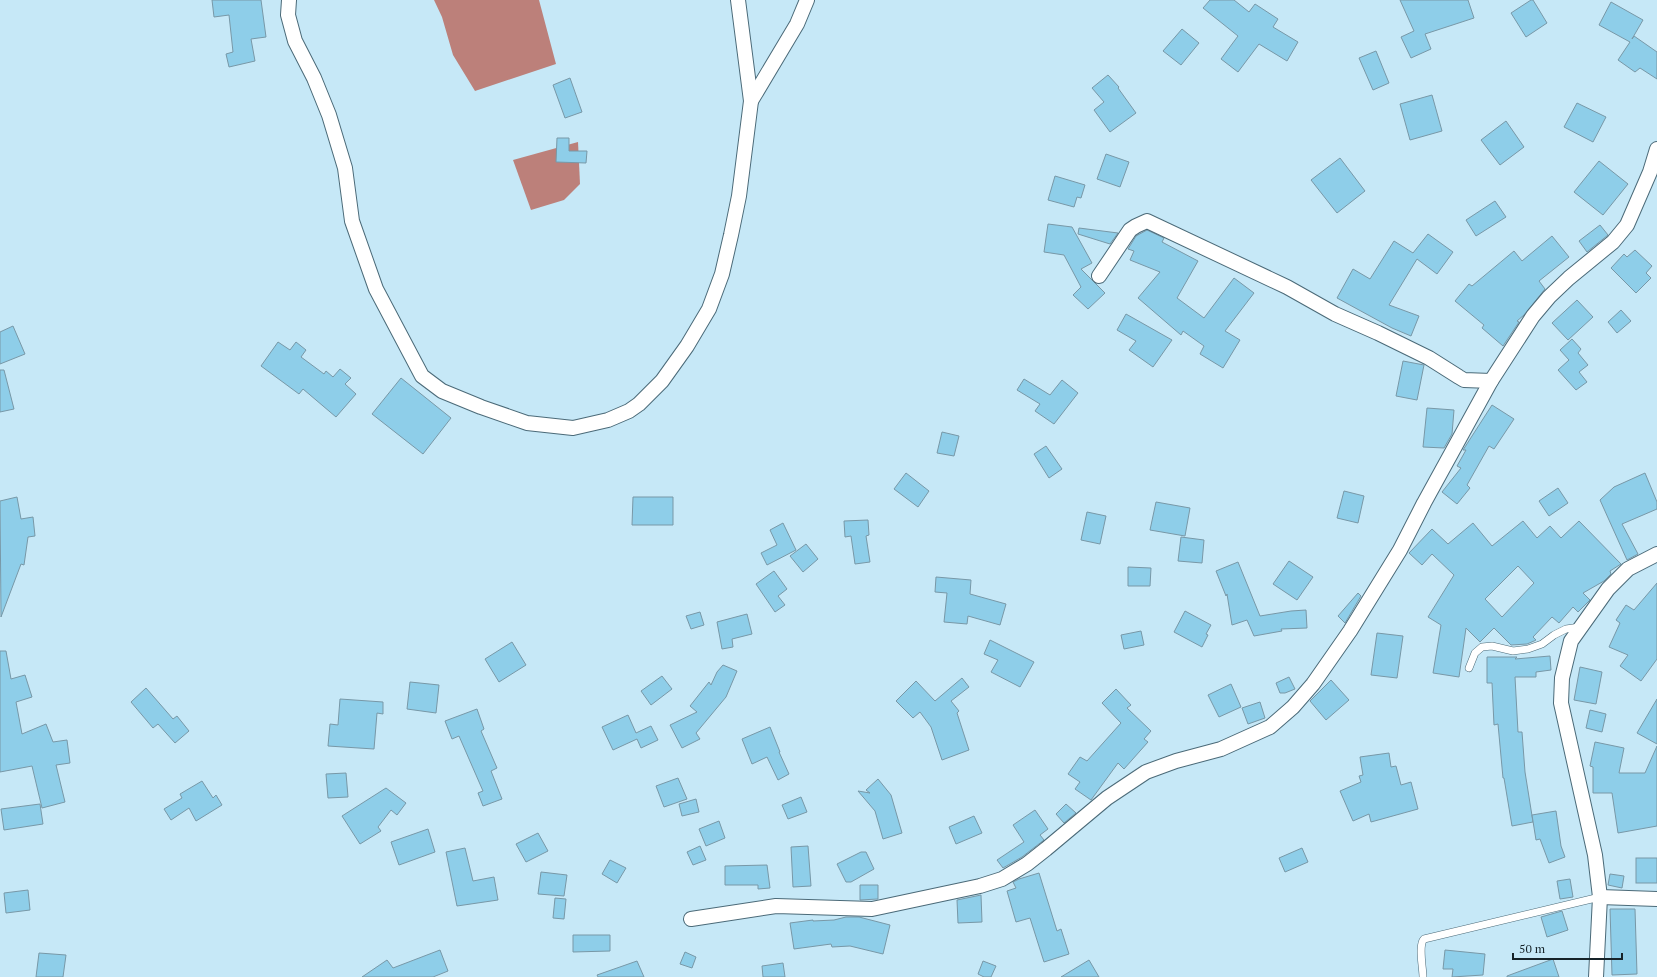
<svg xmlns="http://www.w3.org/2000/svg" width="1657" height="977" font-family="'PT Serif',serif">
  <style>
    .water { fill: #bc807a }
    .building { fill: #8ecee9; stroke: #7898a7; fill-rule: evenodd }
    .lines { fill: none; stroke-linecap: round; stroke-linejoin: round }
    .lane-casing { stroke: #4b6a78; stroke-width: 8 }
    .street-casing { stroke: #4b6a78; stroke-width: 16 }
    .lane { stroke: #fff; stroke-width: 7 }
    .street { stroke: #fff; stroke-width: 14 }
  </style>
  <rect width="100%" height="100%" fill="#c6e8f7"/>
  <g class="water">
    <path d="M434,0H539L556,64L475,91L453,55L442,17Z"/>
    <path d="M578,142L580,184L564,200L531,210L513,160Z"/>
  </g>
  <g class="building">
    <path d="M212,0H261L266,37L251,39L255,61L229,67L226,54L233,52L229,15L214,17Z"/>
    <path d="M1210,0H1234L1249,12L1255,4L1278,19L1273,27L1298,42L1287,61L1259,44L1238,72L1221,59L1238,36L1203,8Z"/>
    <path d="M1400,0H1468L1474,18L1425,34L1431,49L1411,58L1401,37L1414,31Z"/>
    <path d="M1531,0H1533L1547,23L1526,37L1511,13Z"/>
    <path d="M1611,2L1643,20L1632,39L1634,36L1657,52V79L1640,68L1635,72L1618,60L1630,42L1599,25Z"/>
    <path d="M1182,29L1199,43L1181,65L1163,51Z"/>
    <path d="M1376,51L1389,83L1373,90L1359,58Z"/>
    <path d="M1108,75L1119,87L1118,88L1136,113L1110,132L1094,110L1104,102L1092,88Z"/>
    <path d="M570,78L582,112L565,118L553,85Z"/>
    <path d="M1432,95L1442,131L1410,140L1400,104Z"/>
    <path d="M1577,103L1606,117L1593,142L1564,127Z"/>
    <path d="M1506,121L1524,147L1500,165L1481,140Z"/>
    <path d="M557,138H569V151H587L586,163L556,162Z"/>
    <path d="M1106,154L1129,162L1120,187L1097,179Z"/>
    <path d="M1340,158L1365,191L1337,213L1311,180Z"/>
    <path d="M1599,161L1628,184L1603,215L1574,192Z"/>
    <path d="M1055,176L1085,185L1081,198L1077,197L1074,207L1048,200Z"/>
    <path d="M1495,201L1506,217L1476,236L1466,220Z"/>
    <path d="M1048,224L1072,227L1092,263L1081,269L1105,293L1088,309L1073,295L1081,287L1064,255L1044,252Z"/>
    <path d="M1600,225L1608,235L1587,252L1579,241Z"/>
    <path d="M1079,228L1118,233L1110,244L1078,234Z"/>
    <path d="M1147,230L1164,238L1162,242L1198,261L1177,298L1204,318L1234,278L1254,293L1225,331L1240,340L1223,368L1200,354L1204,346L1183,331L1181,335L1138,298L1160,272L1130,260L1134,251L1128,249L1136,236Z"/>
    <path d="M1428,234L1453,252L1437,274L1417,259L1389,305L1419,316L1411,336L1392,328L1337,298L1353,269L1370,279L1394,241L1413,253Z"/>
    <path d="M1552,236L1569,257L1539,281L1545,289L1524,315L1517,321L1519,322L1503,346L1482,328L1484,325L1455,301L1469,284L1472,286L1514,251L1522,261Z"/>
    <path d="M1635,250L1652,266L1646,273L1651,278L1636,293L1611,268L1624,254L1627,257Z"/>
    <path d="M1577,300L1593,317L1568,340L1552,323Z"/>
    <path d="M1621,310L1631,321L1617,333L1608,322Z"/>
    <path d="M1126,314L1172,340L1153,367L1129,350L1136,341L1117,330Z"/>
    <path d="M13,326L25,354L0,364V332Z"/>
    <path d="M1572,339L1581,349L1578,353L1588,365L1579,372L1587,382L1576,390L1558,370L1569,360L1560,350Z"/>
    <path d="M278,342L290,350L296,342L306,350L301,357L324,374L326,371L333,377L340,369L351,378L345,384L356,394L336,417L303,389L299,394L261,366Z"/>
    <path d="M1403,361L1424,365L1417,400L1396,396Z"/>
    <path d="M0,370H4L14,409L0,412Z"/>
    <path d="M401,378L451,418L423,454L372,414Z"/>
    <path d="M1024,379L1050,395L1062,380L1078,393L1054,424L1035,411L1040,404L1017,390Z"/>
    <path d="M1492,405L1514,419L1494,449L1489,446L1467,485L1470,488L1457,504L1442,492L1461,468L1457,466L1466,450H1463Z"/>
    <path d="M1427,408L1454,410L1452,434L1444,448L1423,447Z"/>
    <path d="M942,432L959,436L954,456L937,453Z"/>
    <path d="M1046,446L1062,469L1049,478L1034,454Z"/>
    <path d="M906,473L929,491L918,507L894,489Z"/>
    <path d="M1645,473L1657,502V509L1622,524L1638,554L1627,560L1600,500L1614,487Z"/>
    <path d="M1558,488L1568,503L1549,516L1539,501Z"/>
    <path d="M1344,491L1364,496L1358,523L1337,518Z"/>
    <path d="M17,497L21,519L33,517L35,536L28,537L24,565L21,564L1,617L0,501Z"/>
    <path d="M633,497H673V525H632Z"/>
    <path d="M1156,502L1190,508L1185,536L1150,530Z"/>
    <path d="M1087,512L1106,516L1100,544L1081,540Z"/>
    <path d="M868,520L869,535L866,536L870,562L855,564L851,536L845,537L844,521Z"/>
    <path d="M1523,521L1537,538L1550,526L1561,538L1579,521L1621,564L1610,571L1611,574L1604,581L1583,593L1590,600L1578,612L1573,607L1559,623L1552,617L1533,637L1536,640L1534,641L1527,644L1511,645L1494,628L1480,642L1466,628L1459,677L1433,673L1441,625L1428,617L1454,575L1432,554L1422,565L1409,553L1432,529L1448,544L1473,523L1492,546ZM1518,566L1534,583L1502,617L1485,599Z"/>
    <path d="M783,523L796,550L767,565L761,553L777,545L770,530Z"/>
    <path d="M1181,537L1204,540L1202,563L1178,561Z"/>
    <path d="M806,544L818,559L803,572L790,556Z"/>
    <path d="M1289,561L1313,577L1297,600L1273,584Z"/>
    <path d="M1238,562L1260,616L1291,611L1306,610L1307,628L1281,629L1282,631L1254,636L1247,620L1232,625L1227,594L1226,596L1216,571Z"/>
    <path d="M1128,567L1151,568L1150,586H1128Z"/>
    <path d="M774,571L787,589L778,596L785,605L775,612L756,584Z"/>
    <path d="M936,577L971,580L970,594L1006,604L1000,625L968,616L967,624L944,622L947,593L935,592Z"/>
    <path d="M1657,583V659L1641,681L1620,666L1628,655L1609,647L1620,623L1616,620L1626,605L1634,610Z"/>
    <path d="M1358,593L1361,596L1345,623L1338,616Z"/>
    <path d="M1185,611L1211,625L1206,634L1208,635L1202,647L1174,632Z"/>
    <path d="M700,612L704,625L691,629L686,616Z"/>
    <path d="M747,614L752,634L732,639L733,647L722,649L717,622Z"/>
    <path d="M1141,631L1144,645L1124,649L1121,635Z"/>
    <path d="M1377,633L1403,636L1397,678L1371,675Z"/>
    <path d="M990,640L1034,662L1020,687L991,672L998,660L984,654Z"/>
    <path d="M512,642L526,665L499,682L485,659Z"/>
    <path d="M0,651H6L11,679L25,675L32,697L16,702L22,734L46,724L53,742L67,740L70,763L56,765L65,802L42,808L32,766L0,772Z"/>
    <path d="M1550,656L1551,670L1536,672V677H1515L1518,732H1522L1525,772L1533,822L1512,826L1504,778H1503L1498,724L1494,725L1492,683H1487V657H1517L1515,659Z"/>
    <path d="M723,665L737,671L726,697L696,733L700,739L682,748L670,725L697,712L690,706L709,682L711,685L717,672Z"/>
    <path d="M1580,667L1602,672L1596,704L1574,700Z"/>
    <path d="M662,676L672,689L651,705L641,691Z"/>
    <path d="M1289,677L1295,689L1285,693H1280L1276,683Z"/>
    <path d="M962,678L969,687L951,701L959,711L957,713L969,750L942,760L931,727L920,712L913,718L896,701L916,681L935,701Z"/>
    <path d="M1331,680L1349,700L1326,720L1310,701Z"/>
    <path d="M410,682L439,685L436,713L407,709Z"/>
    <path d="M1231,684L1241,707L1219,717L1208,695Z"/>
    <path d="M146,688L173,719L177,716L189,731L175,743L158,724L153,728L131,702Z"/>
    <path d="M1116,689L1131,705L1127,708L1151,731L1144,739L1148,742L1124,769L1118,763L1091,800L1075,789L1080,782L1068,774L1080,757L1087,761L1121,723L1102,703Z"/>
    <path d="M340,699L383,702V714L377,713L374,749L328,746L330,724L338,725Z"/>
    <path d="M1657,699V744L1637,733Z"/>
    <path d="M1260,702L1265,718L1248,724L1242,708Z"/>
    <path d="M477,709L484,729L481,731L497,768L491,771L502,799L483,806L478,793L483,791L459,736L452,739L445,721Z"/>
    <path d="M1590,710L1606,714L1602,732L1586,728Z"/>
    <path d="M628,715L636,733L651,726L658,740L641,748L637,739L613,750L602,727Z"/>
    <path d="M770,727L780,752H779L789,774L778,780L767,757L752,764L742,739Z"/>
    <path d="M1595,742L1624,748L1619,773H1645L1657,746V826L1618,833L1612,793H1593V767L1590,766Z"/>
    <path d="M1389,753L1391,767L1396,766L1401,785L1411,782L1418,809L1371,822L1369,814L1353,821L1340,791L1361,782L1359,776L1363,775L1360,757Z"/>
    <path d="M346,773L348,797L328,798L326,774Z"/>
    <path d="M678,778L687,799L664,807L656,786Z"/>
    <path d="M878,779L891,795L902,833L883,839L875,811L858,791L870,793L866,790Z"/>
    <path d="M202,781L213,798L216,795L222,805L196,821L189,808L171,820L164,809L182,798L180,794Z"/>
    <path d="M386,788L406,803L397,815L391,810L378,827L381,831L360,844L342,816Z"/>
    <path d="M801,797L807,812L788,819L782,805Z"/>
    <path d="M696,799L699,812L682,816L679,804Z"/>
    <path d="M40,804L43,824L4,830L1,809Z"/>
    <path d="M1066,804L1076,813L1064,823L1056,814Z"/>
    <path d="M1035,810L1048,829L1040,835L1044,840L1022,857L1003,868L997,860L1024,842L1013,825Z"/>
    <path d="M1556,811L1561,846L1565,857L1549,863L1540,839L1536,840L1532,815Z"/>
    <path d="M974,816L982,833L956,844L949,827Z"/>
    <path d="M719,821L725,838L706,846L699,829Z"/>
    <path d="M428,829L435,852L399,865L391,842Z"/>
    <path d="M538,833L548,851L526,862L516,844Z"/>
    <path d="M700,846L706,860L693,865L687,852Z"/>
    <path d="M808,846L811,886L793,887L791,847Z"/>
    <path d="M465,848L473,881L494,877L498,900L457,906L446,852Z"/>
    <path d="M1302,848L1308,862L1285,872L1279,858Z"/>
    <path d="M861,852H866L874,869L851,882H846L837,864Z"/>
    <rect x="1636" y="858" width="21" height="25"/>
    <path d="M610,860L626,868L617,883L602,874Z"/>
    <path d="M767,865L770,888L758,889V885H725V866Z"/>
    <path d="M541,872L567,875L564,896L538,894Z"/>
    <path d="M1039,873L1057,931L1061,929L1069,954L1044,962L1030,918L1016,922L1007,891L1016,888L1013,882L1019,879Z"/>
    <path d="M1610,874L1624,876L1622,888L1608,885Z"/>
    <path d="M1570,879L1573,897L1560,899L1557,881Z"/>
    <path d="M860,885H878V899L860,900Z"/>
    <path d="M28,890L30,910L6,913L4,893Z"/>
    <path d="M981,895L982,922L958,923L957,900Z"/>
    <path d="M555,898L566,899L564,919L553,918Z"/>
    <path d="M1610,909H1635L1637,974L1612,975Z"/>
    <path d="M1562,911L1568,930L1547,937L1541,917Z"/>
    <path d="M846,917H859L890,925L883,954L850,946L832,947L831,944L794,949L790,923L813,920V921L834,920Z"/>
    <path d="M573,935H610V951L573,952Z"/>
    <path d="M440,950L448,971L433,977H362L387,960L393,968Z"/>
    <path d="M1445,950L1485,954L1483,975L1452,977L1453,969H1443Z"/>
    <path d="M685,952L696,957L692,968L680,964Z"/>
    <path d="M39,953L66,955L63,977H36Z"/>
    <path d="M1553,959L1559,977H1507V976Z"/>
    <path d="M1089,960L1099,977H1061Z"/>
    <path d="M637,961L644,977H598L597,975Z"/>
    <path d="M983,961L996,966L991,977H984L978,974Z"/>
    <path d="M783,963L785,977H763L762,966Z"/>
  </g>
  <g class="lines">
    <defs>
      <g id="lane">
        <path d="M1469,668L1475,653L1482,647L1492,646L1513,651L1528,649L1542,644L1554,635L1566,629L1580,627"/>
        <path d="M1423,977C1423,968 1418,945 1424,939L1600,897"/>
      </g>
      <g id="street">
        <path d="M289,0L288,15L295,41L314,78L329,115L345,168L352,221L376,289L422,376L442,391L481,407L527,423L573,428L608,420L629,411L639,404L662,381L687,346L709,309L722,274L731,235L739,196L751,101L738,0"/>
        <path d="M751,101L797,24L807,0"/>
        <path d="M1099,276L1130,230L1136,226L1147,221L1287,287L1335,314L1378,333L1429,358L1459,377L1464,380L1491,381"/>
        <path d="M1600,897L1657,899"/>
        <path d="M691,919L776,906L872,909L980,886L1002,879L1027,864L1046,849L1107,798L1146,772L1176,761L1221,749L1270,727L1293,707L1313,684L1350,631L1400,550L1424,503L1491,381L1533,316L1549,297L1569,278L1613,242L1627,225L1650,172L1657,149"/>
        <path d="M1596,977L1600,897L1595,855L1561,703L1562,678L1571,641L1608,589L1628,569L1657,554"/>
      </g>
    </defs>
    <use href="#lane" class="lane-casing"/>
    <use href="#street" class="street-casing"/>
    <use href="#lane" class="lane"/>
    <use href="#street" class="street"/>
  </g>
  <path d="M1513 953v6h109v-6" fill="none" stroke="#162329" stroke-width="2"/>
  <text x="1519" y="953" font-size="12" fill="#162329" stroke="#c6e8f7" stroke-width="3" paint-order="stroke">50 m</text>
</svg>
